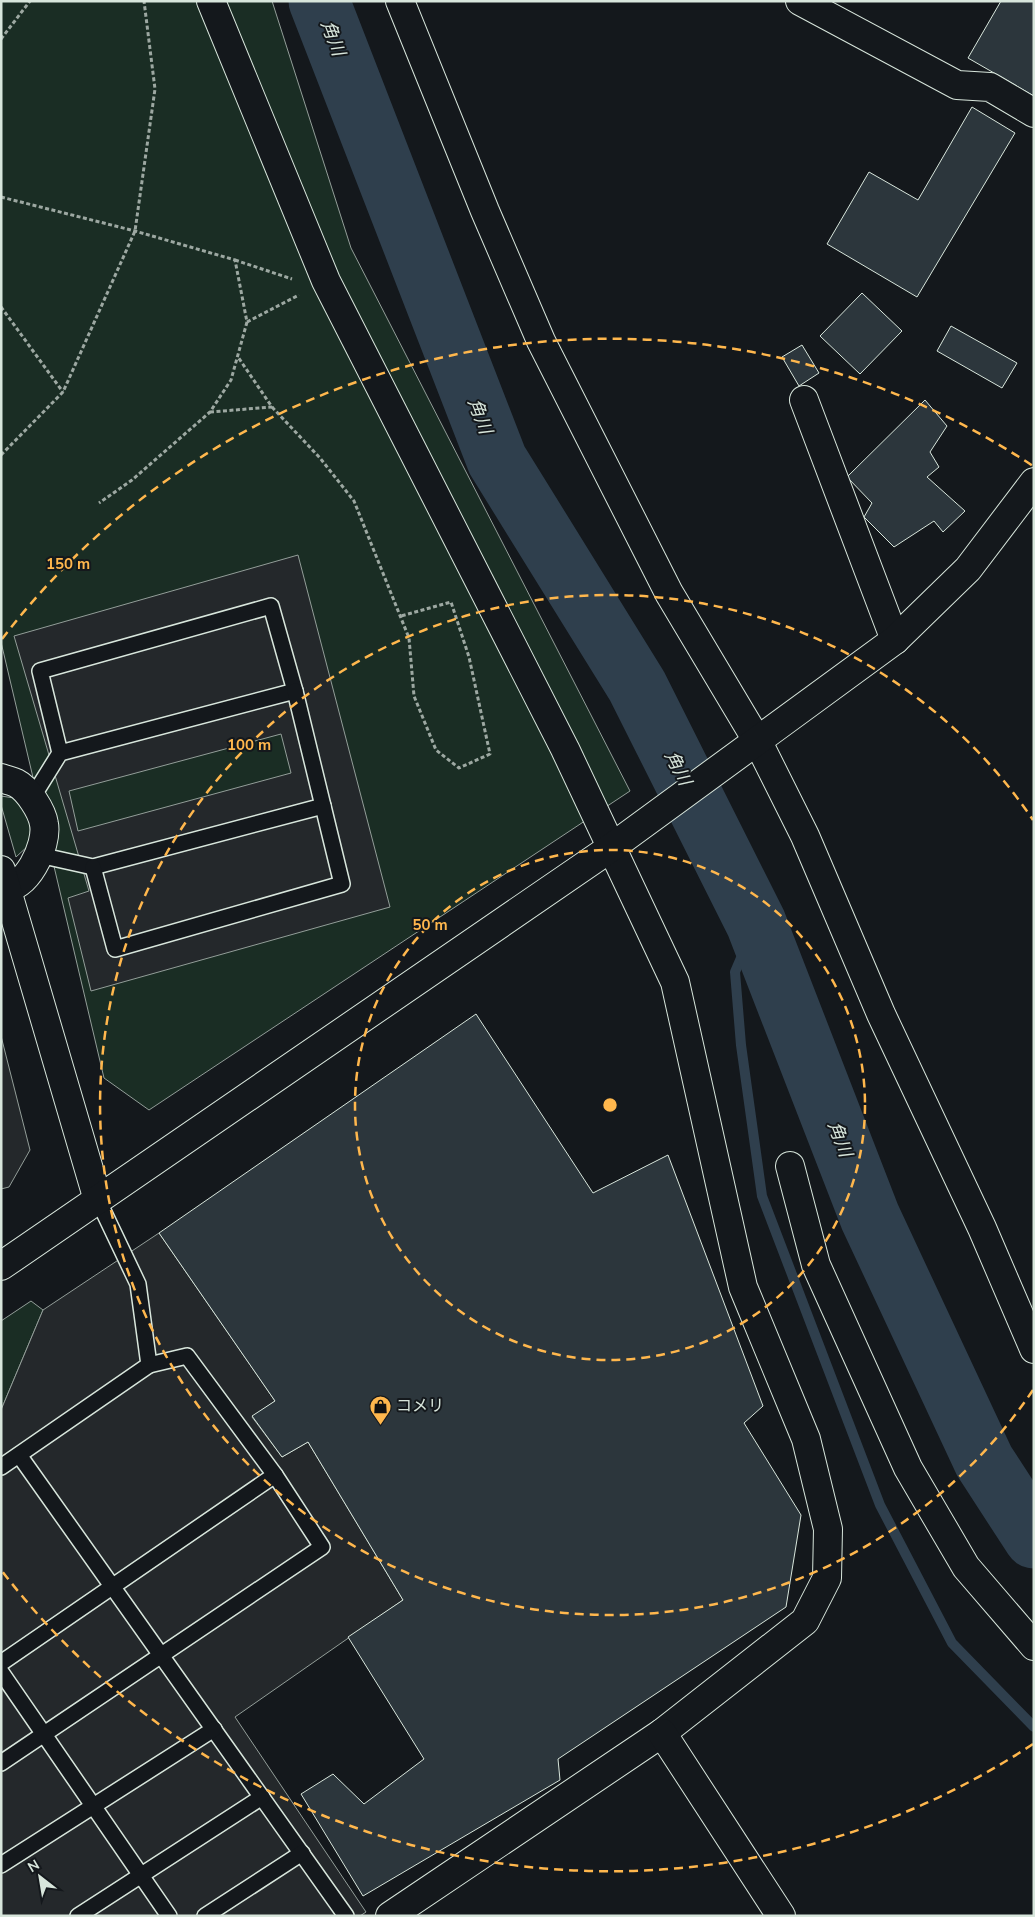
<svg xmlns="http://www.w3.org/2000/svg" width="1035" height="1917" font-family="'Nunito Sans','Noto Sans JP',sans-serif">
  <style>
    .green { fill: #1a2d24; stroke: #939e99 }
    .parking { fill: #24282b; stroke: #939e99; fill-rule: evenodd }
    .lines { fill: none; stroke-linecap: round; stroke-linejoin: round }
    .stream { stroke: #2f3f4d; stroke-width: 10 }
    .river { stroke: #2f3f4d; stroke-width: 61 }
    .building { fill: #2c363c; stroke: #d8e6dc }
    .lane-casing { stroke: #d8e6dc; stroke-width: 18 }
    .street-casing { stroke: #d8e6dc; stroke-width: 30 }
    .secondary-casing { stroke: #d8e6dc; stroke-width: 30 }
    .path { stroke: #9da8a2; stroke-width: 3; stroke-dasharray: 4 2.5; stroke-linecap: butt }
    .lane { stroke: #14181c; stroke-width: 15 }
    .street { stroke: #14181c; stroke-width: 28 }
    .secondary { stroke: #14181c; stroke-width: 28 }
    .ring { fill: none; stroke: #ffb74d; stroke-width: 2.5; stroke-dasharray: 9 6 }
    .labels { text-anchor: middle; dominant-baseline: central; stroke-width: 4; stroke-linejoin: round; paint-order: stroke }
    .poi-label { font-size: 16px; fill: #d8e6dc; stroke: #14181c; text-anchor: start }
    .water-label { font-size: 18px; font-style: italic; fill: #d8e6dc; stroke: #14181c }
    .centre { fill: #ffb74d; stroke: #14181c; stroke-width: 2.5 }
    .ring-label { font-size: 15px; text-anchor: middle; font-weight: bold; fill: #ffb74d; stroke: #14181c; stroke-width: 4; stroke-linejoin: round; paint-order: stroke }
  </style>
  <rect width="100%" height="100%" fill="#14181c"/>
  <g class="green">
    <path d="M1,1H272L351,248L630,791L149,1110L104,1078L1,642Z"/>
    <path d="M1,796L14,798C28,816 33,822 29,845L16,857L1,805Z"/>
    <path d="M31,1301L43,1310L1,1410V1321Z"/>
  </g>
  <g class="parking">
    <path d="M298,555L390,907L91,991L68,898L89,891L14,636ZM281,734L291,773L78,831L69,791Z"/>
    <path d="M1,1036L30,1150L9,1187L1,1189Z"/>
    <path d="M159,1233L275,1401L252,1417L282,1457L308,1442L403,1600L235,1717L366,1912L360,1916H1V1410L43,1310Z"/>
  </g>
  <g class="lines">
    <path class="stream" d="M756,923L735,972L741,1045L762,1196L880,1505L952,1643L1034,1727"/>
    <path class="river" d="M319,1L497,460L637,686L756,923L870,1217L984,1461L1034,1538"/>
  </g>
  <g class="building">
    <path d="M1001,1H1034V96L968,58Z"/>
    <path d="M972,107L1015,133L917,297L827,244L869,172L918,200Z"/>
    <path d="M862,293L902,331L860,374L820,336Z"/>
    <path d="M951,326L1017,363L1002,388L937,351Z"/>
    <path d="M802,345L819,373L799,386L782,357Z"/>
    <path d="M925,400L947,426L930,452L939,467L927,477L965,511L943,532L934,521L894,547L864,517L872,503L847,477Z"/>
    <path d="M476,1014L593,1193L668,1155L763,1406L744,1423L801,1515L786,1607L558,1759L560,1780L363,1896L301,1794L333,1774L364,1804L424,1759L348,1637L403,1600L308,1442L282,1457L252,1416L275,1401L159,1233Z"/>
  </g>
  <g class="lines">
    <defs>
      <g id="lane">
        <path d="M32,798L60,753L40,671L271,606L295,691L60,753"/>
        <path d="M39,855L93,867L323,806L295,691"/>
        <path d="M93,867L115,949L342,884L323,806"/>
        <path d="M19,1455L346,1916"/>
        <path d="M1,1467L149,1365L138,1284L98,1200"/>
        <path d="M1,1663L275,1475L187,1356L149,1365"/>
        <path d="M1,1672L169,1916"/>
        <path d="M1,1763L322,1547L275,1475"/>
        <path d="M1,1865L214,1729"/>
        <path d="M78,1916L262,1797"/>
        <path d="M205,1916L302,1853"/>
      </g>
      <g id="street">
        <path d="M211,1L326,281L565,749L675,982L743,1287L806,1439L828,1529L827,1578L805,1621L662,1733L390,1916"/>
        <path d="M400,1L485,211L541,341L669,593L758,742L805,836L881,1014L982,1228L1034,1349"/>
        <path d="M800,1L957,85L990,87L1034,113"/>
        <path d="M804,400L895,640"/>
        <path d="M1,778C6,780 12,781 16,783C28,789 42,811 44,824C48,845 26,892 1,888"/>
        <path d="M790,1166L816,1265L908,1468L966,1567L1034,1646"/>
        <path d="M662,1733L781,1916"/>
      </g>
      <g id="secondary">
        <path d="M1,870L98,1200"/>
        <path d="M1,1266L612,847L895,640L968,569L1034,482"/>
      </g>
    </defs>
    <use href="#lane" class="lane-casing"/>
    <use href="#street" class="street-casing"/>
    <use href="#secondary" class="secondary-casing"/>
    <g class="path">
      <path d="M1,39L30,1"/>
      <path d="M1,197L135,231L235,260L247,322L231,380L210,412L132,480L99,503"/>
      <path d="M235,260L292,279"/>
      <path d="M1,307L63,392"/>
      <path d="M247,322L299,295"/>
      <path d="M272,407L320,458L354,501L409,638L414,696L436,750L459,768L490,754L469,657L451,602L401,616"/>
      <path d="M210,412L272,407L238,357"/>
      <path d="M1,455L63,392L135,231L155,89L144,1"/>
    </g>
    <use href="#lane" class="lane"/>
    <use href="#street" class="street"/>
    <use href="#secondary" class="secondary"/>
  </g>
  <g class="ring">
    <circle cx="610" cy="1105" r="255"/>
    <path d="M1033 1390A510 510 0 1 1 1033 820"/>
    <path d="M1033 1744A766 766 0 0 1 2 1571M2 639A766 766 0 0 1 1033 466"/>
  </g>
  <defs>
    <symbol id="shop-pin" viewBox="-11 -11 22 30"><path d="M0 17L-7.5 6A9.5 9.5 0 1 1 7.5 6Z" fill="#ffb74d" stroke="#14181c"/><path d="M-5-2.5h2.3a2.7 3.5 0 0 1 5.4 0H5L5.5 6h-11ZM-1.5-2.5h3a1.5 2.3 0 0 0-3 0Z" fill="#111"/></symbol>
  </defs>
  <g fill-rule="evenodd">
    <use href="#shop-pin" x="368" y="1394" width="25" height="34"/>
  </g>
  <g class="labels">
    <g class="poi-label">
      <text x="396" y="1406">コメリ</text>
    </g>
    <g class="water-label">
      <text transform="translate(333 38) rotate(69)">角川</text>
      <text transform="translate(480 416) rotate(69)">角川</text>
      <text transform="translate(678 768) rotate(63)">角川</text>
      <text transform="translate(840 1139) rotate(69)">角川</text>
    </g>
  </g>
  <circle cx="610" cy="1105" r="8" class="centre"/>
  <g class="ring-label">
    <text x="68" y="569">150 m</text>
    <text x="249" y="750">100 m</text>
    <text x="430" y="930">50 m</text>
  </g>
  <rect width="1035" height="1917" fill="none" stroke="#d8e6dc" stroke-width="5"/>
  <g transform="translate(40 1877) rotate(329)" stroke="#14181c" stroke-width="4" paint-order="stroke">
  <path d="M0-4L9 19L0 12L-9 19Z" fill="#d8e6dc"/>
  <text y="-8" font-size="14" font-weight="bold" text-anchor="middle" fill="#d8e6dc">N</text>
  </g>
</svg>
